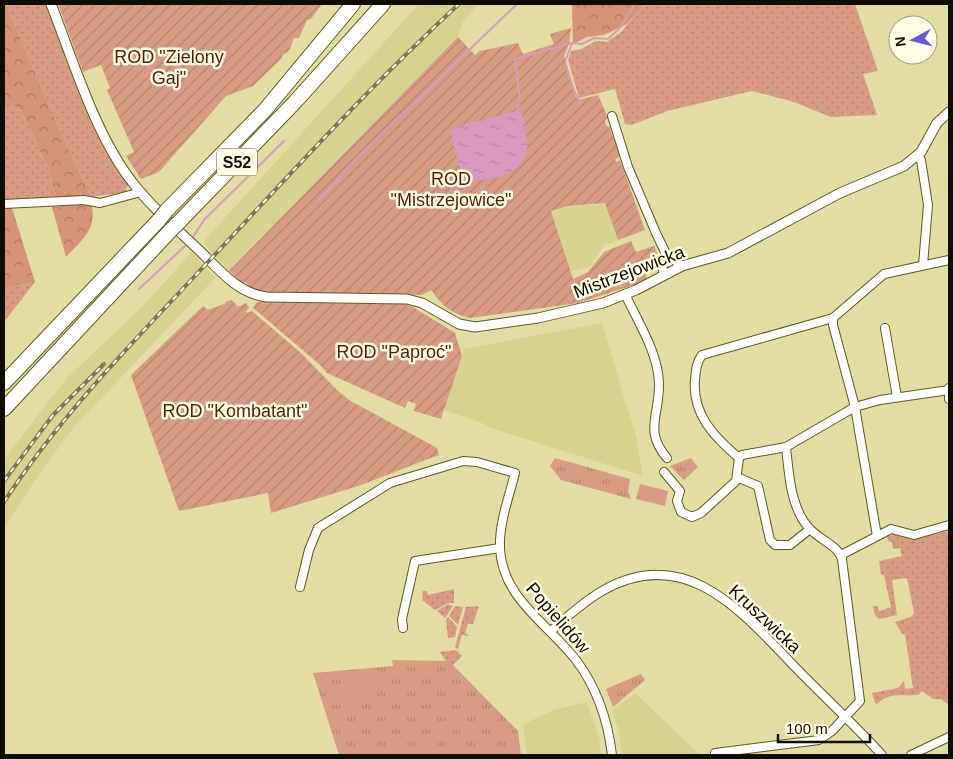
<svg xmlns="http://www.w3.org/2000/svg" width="953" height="759" font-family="Arial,sans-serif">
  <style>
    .built { fill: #d8d28f }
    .grass { fill: url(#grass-dots) }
    .forest { fill: url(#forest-crowns) }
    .park { fill: url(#park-tufts) }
    .garden { fill: url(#garden-furrows) }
    .pitch { fill: #d79c83 }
    .water { fill: url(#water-ripples) }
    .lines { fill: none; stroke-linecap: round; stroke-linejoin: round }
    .stream { stroke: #da99bf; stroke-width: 2 }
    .minor-casing { stroke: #5e5920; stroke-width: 10 }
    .tertiary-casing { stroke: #5e5920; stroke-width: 11 }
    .motorway-casing { stroke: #5e5920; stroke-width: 16 }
    .minor { stroke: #fff; stroke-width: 8 }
    .tertiary { stroke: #fff; stroke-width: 9 }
    .motorway { stroke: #fff; stroke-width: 14 }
    .rail-casing { stroke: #7c7854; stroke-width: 4 }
    .rail { stroke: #fefde5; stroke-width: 2; stroke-dasharray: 5.5; stroke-linecap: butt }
    .motorway-bridge-casing { stroke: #5e5920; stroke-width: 16; stroke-linecap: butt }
    .motorway-bridge { stroke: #fff; stroke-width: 14 }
    .labels { text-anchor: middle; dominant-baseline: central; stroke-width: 5; stroke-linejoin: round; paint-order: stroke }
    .shield { fill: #fefde5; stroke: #575545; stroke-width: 1 }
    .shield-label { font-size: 16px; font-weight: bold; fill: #0f0d00 }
    .park-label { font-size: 18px; fill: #581d00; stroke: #fefde5 }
    .street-label { font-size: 18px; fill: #0f0d00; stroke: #fefde5 }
  </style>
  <defs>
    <pattern id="grass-dots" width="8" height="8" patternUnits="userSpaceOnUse" patternTransform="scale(1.25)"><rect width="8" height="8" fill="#d79c83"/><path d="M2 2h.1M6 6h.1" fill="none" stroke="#b7856f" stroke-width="1.8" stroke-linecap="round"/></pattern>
    <pattern id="forest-crowns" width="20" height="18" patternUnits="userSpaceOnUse" patternTransform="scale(1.25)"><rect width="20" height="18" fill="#d79377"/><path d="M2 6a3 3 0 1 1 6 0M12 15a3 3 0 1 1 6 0" fill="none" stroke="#ad765f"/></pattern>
    <pattern id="park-tufts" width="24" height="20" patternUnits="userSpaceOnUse" patternTransform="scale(1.25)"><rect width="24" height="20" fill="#d79c83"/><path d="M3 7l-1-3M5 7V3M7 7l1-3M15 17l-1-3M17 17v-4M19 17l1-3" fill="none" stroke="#b7856f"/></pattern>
    <pattern id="garden-furrows" width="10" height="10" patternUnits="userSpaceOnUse" patternTransform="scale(1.25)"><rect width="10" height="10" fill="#d79c83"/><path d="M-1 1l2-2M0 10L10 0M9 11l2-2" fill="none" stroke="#b7856f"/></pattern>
    <pattern id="water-ripples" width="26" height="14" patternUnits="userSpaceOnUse" patternTransform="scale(1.25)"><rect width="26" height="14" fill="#da99bf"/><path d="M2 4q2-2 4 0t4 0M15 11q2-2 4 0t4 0" fill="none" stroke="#ba83a2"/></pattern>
  </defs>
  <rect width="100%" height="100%" fill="#e2dda2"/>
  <g class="built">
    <path d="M419,4H479L462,23L458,37L229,271L203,242Z"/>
    <path d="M605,202L618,240L609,244L605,243L591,266L571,272L551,211L568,206L597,205Z"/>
    <path d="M192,252L215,278L73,428L37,477L4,528V459L67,378L143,306Z"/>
    <path d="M602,323L636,437L643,476L485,426V424L444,410L464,349Z"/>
    <path d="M635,693L700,755H622L619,731L612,711Z"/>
    <path d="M587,702L599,737L601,755H527L523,726L526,723L553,710Z"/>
  </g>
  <g class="grass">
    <path d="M6,4H48L129,185L126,188L127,192L91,197L57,124Z"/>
    <path d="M645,4H855L878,71L863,74L877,115L831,117L794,102L752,91L667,111L632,125L625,124L615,89L579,98L568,60L571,51L581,49L596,41L607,42L621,32Z"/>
    <path d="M12,105L21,110L48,168L56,199L4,202V108Z"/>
    <path d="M35,282L4,322V288Z"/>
    <path d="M949,531V705L941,699H933L922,691L918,695C902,697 890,691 876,705L872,693L898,688L904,681L905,689L913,688L905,634H902L895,622L911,617L914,613L907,578L892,580L897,615L879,619L875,615L873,606H877L879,611L891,607L884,575H881L879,561L902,556L900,548L893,549L892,542H889L887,536L896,535L912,540Z"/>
    <path d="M454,589V603H448L435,610L422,600L423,591H427L428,595Z"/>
    <path d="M448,604L453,606L445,618L437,611Z"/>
    <path d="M455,606L463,607L458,625L449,616Z"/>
    <path d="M479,606L473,624H468L465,633L470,636L462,635L458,649L462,653L455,647L466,607Z"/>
    <path d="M448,617L457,627L455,637L448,638L446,620Z"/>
    <path d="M456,650L462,656L450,668L440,652Z"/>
  </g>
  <g class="forest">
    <path d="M4,4H6L57,124L91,197L56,199L48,168L21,110L12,105L4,108Z"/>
    <path d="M572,4H645L627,24L604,35L587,37L573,44Z"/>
    <path d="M91,203C98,229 82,240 66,257L52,207Z"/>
    <path d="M4,208H12L35,282L4,288Z"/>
  </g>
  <g class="park">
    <path d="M555,458L630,479L628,491L631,499L561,480L550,466Z"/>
    <path d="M691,458L698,467L684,480L670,466Z"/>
    <path d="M392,660L449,661L518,731L521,755H339L313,673L393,666Z"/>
    <path d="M641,674L645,680L613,707L606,689Z"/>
  </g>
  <g class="garden">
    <path d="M58,4H322L311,19L307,20L299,38H294C291,45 291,52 283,54L281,59L253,86L226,96L159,172L141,179L126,156L134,152L107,90L110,88L101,65L83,72Z"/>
    <path d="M571,28L569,44L564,56L575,95L578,100L598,95L599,97L608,118L605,120L606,126H609L620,156L615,159L616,162L620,160L645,230L618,240L605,203L568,206L551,211L573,279L588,272L604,252L631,241L636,252L654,246L657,253L646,273V281L578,303L470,318C451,314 442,305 431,290L422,295L260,292L247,287V283L240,281L229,271L458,37L475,55L480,51L518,43L523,54L554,44L550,34Z"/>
    <path d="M232,300L238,307L246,303L249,308L246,311L247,313L252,311L301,353L337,390L349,400L437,448L439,455L361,485L271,513L268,493L179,511L131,375L203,306L208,310L224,304L227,301Z"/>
    <path d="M257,302L404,304L411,306L455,333L462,356L441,419L414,411L416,404L408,401L405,408L327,373L319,364L253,308Z"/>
  </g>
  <g class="pitch">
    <path d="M640,484L668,491L665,506L636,499Z"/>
    <path d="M372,677L374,694L346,698L344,681Z"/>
  </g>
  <path class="water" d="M517,111C524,115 524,121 525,128C526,136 529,147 526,155C520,175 486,183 469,179L460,168L450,131L462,125Z"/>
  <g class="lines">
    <g class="stream">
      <path d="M572,43L565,62L575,93L581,103"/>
      <path d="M517,111L520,100L515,59L572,43L582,44L594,38L608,39L620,28L635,4"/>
      <path d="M317,202L359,156L517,4"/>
      <path d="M193,237L204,220L284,141"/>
      <path d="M139,289L186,245"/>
    </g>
    <defs>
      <g id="minor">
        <path d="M612,116L628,167L656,233L666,254L682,266"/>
        <path d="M918,155L921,160L928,205L923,265"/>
        <path d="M4,204L84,200L100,203L141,192"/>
        <path d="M664,275L662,265L666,254"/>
        <path d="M625,294C638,322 659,354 659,385C659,417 644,431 667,458"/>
        <path d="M833,318V325L855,407L877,536"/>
        <path d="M885,328L897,397"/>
        <path d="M949,388V399"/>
        <path d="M739,458C714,437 692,414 695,380C696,371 696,363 702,355L833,318L884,274L949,260"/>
        <path d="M739,458L742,455L786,447L855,407L880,400L949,390"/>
        <path d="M664,472L680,491L677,501L681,512L692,517L701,513L736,481L739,458"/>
        <path d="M737,477L758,486L770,540L775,545H790L810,529"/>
        <path d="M841,555L891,529L914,535L949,525"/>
        <path d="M300,587L309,550L318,528L390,483L463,461L477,462L515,473C509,497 499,523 500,548C502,598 548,624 576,660C597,688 608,721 612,755"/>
        <path d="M403,628L402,619L415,561L500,548"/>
        <path d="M551,631C567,617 583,602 602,591C685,543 741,611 794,666C823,696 854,724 882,755"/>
        <path d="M715,753L819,740L832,731L860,701L842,559C838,545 818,539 809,528C790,507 789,473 786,447"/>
        <path d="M911,755L949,737"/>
      </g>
      <path id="tertiary" d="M51,4C73,60 96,137 133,183C152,208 177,229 200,251C219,270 239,294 267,297L407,299L422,303L459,324L475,327L538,318L603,303L636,290L682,266L728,253L840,193L904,166L921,152L937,123L949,112"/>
      <g id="motorway">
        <path d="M167,210L265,110L353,4"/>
        <path d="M179,222L295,102L383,4"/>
        <path d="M4,383L159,220"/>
        <path d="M4,409L170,231"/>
      </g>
    </defs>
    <use href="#minor" class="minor-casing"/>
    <use href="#tertiary" class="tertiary-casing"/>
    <use href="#motorway" class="motorway-casing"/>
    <use href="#minor" class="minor"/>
    <use href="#tertiary" class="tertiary"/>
    <use href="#motorway" class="motorway"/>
    <defs>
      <g id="rail">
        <path d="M4,481L53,415L104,364"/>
        <path d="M4,502C62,413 137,338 209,261C291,173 371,85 459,4"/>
      </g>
    </defs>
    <use href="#rail" class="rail-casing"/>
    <use href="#rail" class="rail"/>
    <defs>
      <g id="motorway-bridge">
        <path d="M159,220L167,210"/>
        <path d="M170,231L179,222"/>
      </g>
    </defs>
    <use href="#motorway-bridge" class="motorway-bridge-casing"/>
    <use href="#motorway-bridge" class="motorway-bridge"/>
  </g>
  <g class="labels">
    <rect class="shield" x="217" y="148.5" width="40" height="27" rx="4"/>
    <g class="shield-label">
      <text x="237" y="162">S52</text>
    </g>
    <g class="park-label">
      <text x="169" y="57">ROD "Zielony<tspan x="169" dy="21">Gaj"</tspan></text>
      <text x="451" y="179">ROD<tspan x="451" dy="21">"Mistrzejowice"</tspan></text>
      <text x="394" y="352">ROD "Paproć"</text>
      <text x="235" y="411">ROD "Kombatant"</text>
    </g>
    <g class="street-label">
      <text transform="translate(629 272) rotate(-21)">Mistrzejowicka</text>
      <text transform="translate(558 618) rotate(49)">Popielidów</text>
      <text transform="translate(765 619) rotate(43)">Kruszwicka</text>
    </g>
  </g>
  <rect width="953" height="759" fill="none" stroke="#0f0d00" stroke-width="10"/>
  <g transform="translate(913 40) rotate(263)"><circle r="24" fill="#fefde5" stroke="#9e9d89"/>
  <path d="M0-4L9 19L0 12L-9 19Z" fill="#6759d2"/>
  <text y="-8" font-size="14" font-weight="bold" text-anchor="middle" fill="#0f0d00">N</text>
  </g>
  <path d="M778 734v8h92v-8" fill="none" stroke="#0f0d00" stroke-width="2.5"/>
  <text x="786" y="734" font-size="15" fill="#0f0d00" stroke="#fefde5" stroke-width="4" paint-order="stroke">100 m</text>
</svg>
